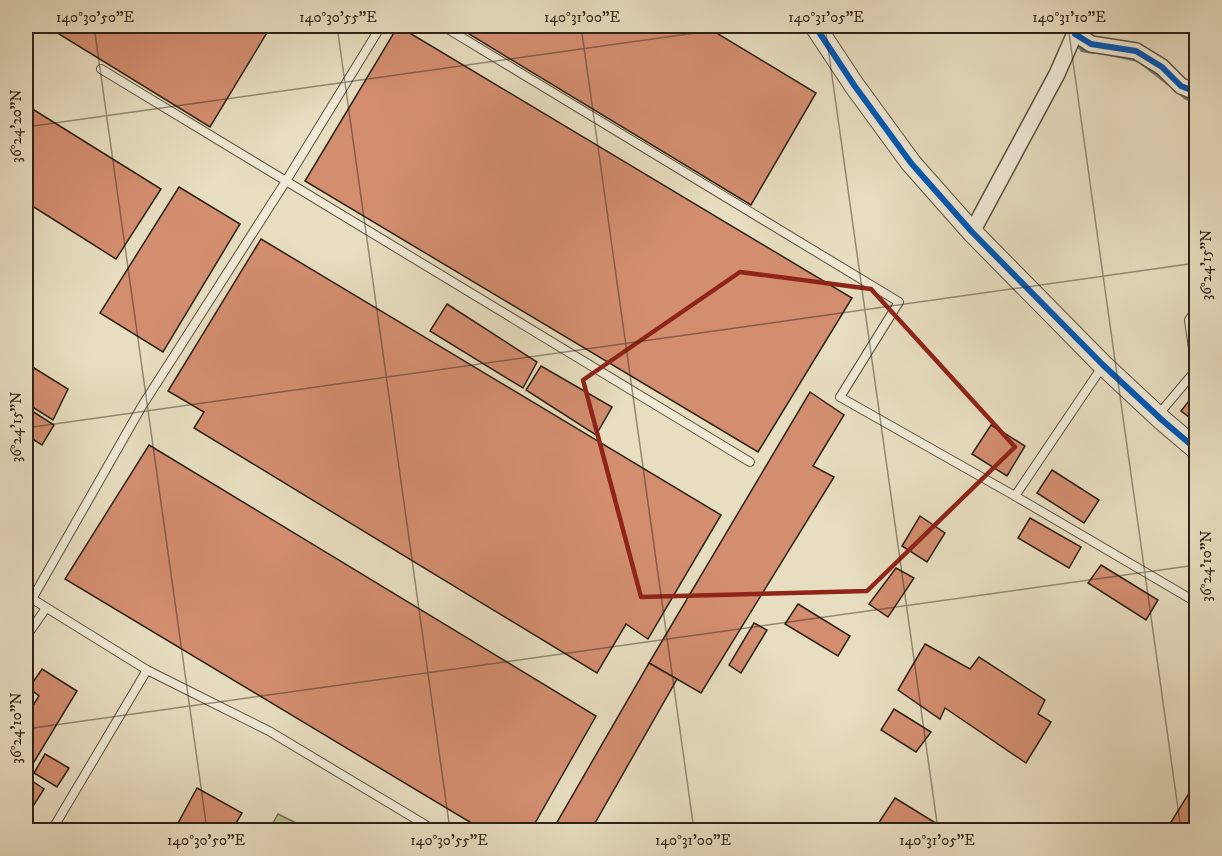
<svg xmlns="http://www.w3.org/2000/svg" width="1222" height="856" font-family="'IM FELL DW Pica',serif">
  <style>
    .green { fill: #b9c090; stroke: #737153; stroke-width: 1.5 }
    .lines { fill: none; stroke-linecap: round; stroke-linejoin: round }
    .stream { stroke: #6e7d7a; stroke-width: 4 }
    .building { fill: #d38e70; stroke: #2d2216; stroke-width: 1.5 }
    .service-casing { stroke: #5c5140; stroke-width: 10 }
    .minor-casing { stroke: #5c5140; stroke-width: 18 }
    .tertiary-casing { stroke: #5c5140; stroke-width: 22 }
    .service { stroke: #efe9d6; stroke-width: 8 }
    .minor { stroke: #efe9d6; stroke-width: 15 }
    .tertiary { stroke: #efe9d6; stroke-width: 20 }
    .cycleway-casing { stroke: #efe9d6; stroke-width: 10 }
    .cycleway { stroke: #0057b8; stroke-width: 6 }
    .marked { fill: none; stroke: #8f2418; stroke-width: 4.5; stroke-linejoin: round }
    .ticks { fill: none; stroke: #2d2216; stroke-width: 1.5; stroke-opacity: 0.45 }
    .neatline { fill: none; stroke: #2d2216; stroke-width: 2 }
    .ticks-label { font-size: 15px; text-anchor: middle; fill: #2d2216 }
  </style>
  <rect width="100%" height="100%" fill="#e7ddc0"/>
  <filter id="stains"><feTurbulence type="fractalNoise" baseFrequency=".00333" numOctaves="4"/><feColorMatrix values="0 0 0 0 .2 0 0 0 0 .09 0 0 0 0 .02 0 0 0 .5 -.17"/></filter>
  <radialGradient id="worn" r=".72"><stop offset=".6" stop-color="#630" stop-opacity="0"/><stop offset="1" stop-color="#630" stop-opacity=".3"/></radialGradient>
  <path class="green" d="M278,814L310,830H269Z"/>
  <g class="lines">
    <g class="stream">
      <path d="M1062,26L1069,34"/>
      <path d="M1076,42L1082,50L1094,52"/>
      <path d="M1110,54L1138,60L1169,84"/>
      <path d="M1180,93L1186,98L1196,101"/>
    </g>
  </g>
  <g class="building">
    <path d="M46,26H271L210,127Z"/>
    <path d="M398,26L852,298L758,452L305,181Z"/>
    <path d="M456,26H705L816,93L751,205Z"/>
    <path d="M26,105L161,189L116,259L26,202Z"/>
    <path d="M179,187L240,224L163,352L100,313Z"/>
    <path d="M261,239L721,515L648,639L626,624L597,673L194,428L204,412L168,391Z"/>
    <path d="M447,304L537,362L523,388L430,331Z"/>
    <path d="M26,363L68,389L53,420L26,403Z"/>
    <path d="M541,366L612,407L596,435L526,390Z"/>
    <path d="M810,392L844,415L813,466L834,477L701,693L649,663Z"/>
    <path d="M1196,392V422L1181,411Z"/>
    <path d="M29,409L54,425L42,445L26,435V414Z"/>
    <path d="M991,425L1025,446L1007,476L972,454Z"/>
    <path d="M149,445L596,716L531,830H483L65,579Z"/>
    <path d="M1052,470L1099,500L1084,523L1037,493Z"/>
    <path d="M920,516L945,533L927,562L902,546Z"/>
    <path d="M1030,518L1081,547L1069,568L1018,538Z"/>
    <path d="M1101,565L1158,600L1146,620L1088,583Z"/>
    <path d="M896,568L914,578L888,617L869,604Z"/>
    <path d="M798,604L850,636L838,656L785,624Z"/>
    <path d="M754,623L767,630L741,673L729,665Z"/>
    <path d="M925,644L970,669L979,657L1045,700L1038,714L1051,722L1026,763L945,708L940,719L898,690Z"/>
    <path d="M649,663L677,679L591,830H567L556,824Z"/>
    <path d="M42,669L77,691L34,762L26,756V699L34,704L39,696L29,688Z"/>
    <path d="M894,709L931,732L916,752L881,730Z"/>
    <path d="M45,754L69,768L57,787L34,773Z"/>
    <path d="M26,777L44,789L30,811L26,809Z"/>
    <path d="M1196,782V830H1166Z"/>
    <path d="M197,788L242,813L232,830H182L176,827Z"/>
    <path d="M895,798L947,830H874Z"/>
  </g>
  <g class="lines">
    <defs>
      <g id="service">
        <path d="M443,26L899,302L840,397L1015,496L1196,602"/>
        <path d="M101,69L750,462"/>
        <path d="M1158,415L1196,370L1189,320L1196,310"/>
        <path d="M1015,496L1102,367"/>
        <path d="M26,595L147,670L269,731L434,830"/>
        <path d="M32,599L142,406L286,181L381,26"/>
        <path d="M26,637L46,608"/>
        <path d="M52,830L147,670"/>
      </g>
      <g id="minor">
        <path d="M1075,33L1091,44L1136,51L1162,67L1181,86L1196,92"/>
        <path d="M972,232L1057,74L1075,33V26"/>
      </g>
      <path id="tertiary" d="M815,26L854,85L911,163L972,232L1103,365L1162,420L1196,449"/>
    </defs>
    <use href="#service" class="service-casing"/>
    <use href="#minor" class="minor-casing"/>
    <use href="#tertiary" class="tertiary-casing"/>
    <use href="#service" class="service"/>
    <use href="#minor" class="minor"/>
    <use href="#tertiary" class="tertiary"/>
    <defs>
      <g id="cycleway">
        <path d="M815,26L854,85L911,163L972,232L1103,365L1162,420L1196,449"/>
        <path d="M1075,34L1091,44L1136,51L1162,67L1181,86L1196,92"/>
      </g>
    </defs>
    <use href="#cycleway" class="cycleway-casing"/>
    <use href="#cycleway" class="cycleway"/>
  </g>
  <path class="marked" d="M740,272L871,289L1015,447L867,591L641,597L583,380Z"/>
  <path class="ticks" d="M94,26L207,830M337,26L450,830M581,26L694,830M825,26L938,830M1068,26L1181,830M26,127L745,26M26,428L1196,263M26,729L1196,565"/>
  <rect width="1222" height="856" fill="none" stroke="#e7ddc0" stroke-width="66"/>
  <rect x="33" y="33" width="1156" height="790" class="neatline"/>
  <g class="ticks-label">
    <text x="95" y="22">140°30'50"E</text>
    <text x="338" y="22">140°30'55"E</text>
    <text x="582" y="22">140°31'00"E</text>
    <text x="826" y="22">140°31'05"E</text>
    <text x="1069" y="22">140°31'10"E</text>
    <text transform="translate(16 126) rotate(-90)" y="5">36°24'20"N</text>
    <text transform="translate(1206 265) rotate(-90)" y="5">36°24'15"N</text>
    <text transform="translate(16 427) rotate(-90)" y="5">36°24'15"N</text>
    <text transform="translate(1206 566) rotate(-90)" y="5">36°24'10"N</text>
    <text transform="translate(16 728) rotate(-90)" y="5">36°24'10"N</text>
    <text x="206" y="845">140°30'50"E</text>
    <text x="449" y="845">140°30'55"E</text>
    <text x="693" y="845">140°31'00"E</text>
    <text x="937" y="845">140°31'05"E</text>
  </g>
  <rect width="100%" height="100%" filter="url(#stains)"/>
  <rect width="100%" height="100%" fill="url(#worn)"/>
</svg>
